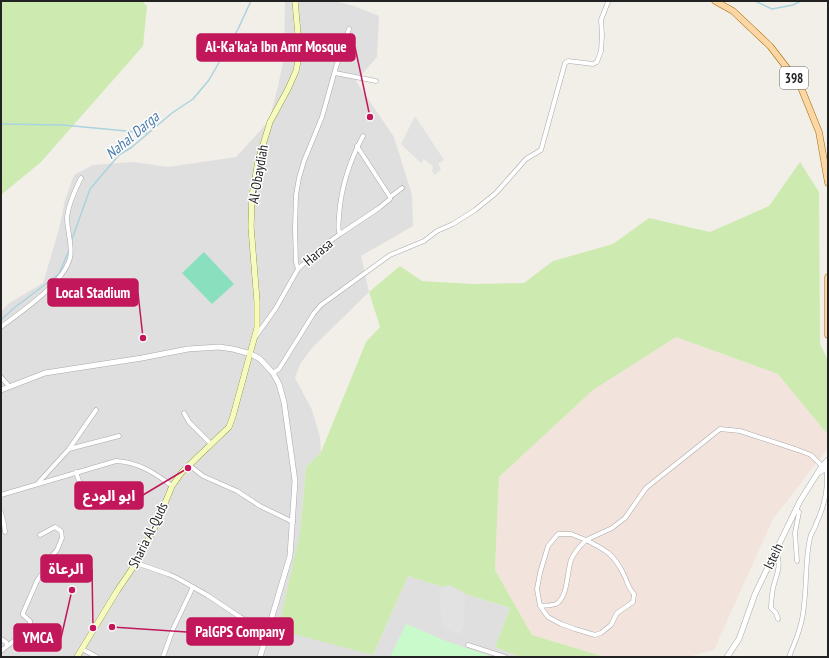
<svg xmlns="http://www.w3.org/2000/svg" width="829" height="658" font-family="'PT Sans Narrow','Noto Sans Arabic',sans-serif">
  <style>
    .residential { fill: #e0dfdf }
    .military { fill: #f3e3dd }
    .grass { fill: #cdebb0 }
    .park { fill: #c8facc }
    .pitch { fill: #88e0be }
    .parking { fill: #e2e2e2 }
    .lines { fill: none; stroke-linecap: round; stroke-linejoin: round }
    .stream { stroke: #aad3df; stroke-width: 1.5 }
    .minor-casing { stroke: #a9a9a9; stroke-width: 5 }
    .tertiary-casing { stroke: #a9a9a9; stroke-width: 6 }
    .secondary-casing { stroke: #707d05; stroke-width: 6 }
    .primary-casing { stroke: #a06b00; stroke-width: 7 }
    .minor { stroke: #fff; stroke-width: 4 }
    .tertiary { stroke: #fff; stroke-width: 5 }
    .secondary { stroke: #f7fabf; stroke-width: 5.5 }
    .primary { stroke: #fcd6a4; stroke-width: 6 }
    .labels { text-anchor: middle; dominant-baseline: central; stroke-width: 3; stroke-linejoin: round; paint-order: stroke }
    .shield { fill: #fff; stroke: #646464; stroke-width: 1 }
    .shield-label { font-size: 13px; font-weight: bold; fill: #222 }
    .street-label { font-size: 14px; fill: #222; stroke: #fff }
    .water-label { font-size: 15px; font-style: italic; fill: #4a7aab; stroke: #fff }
    .leader { fill: none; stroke: #c2185b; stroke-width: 1.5 }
    .callout-dot { fill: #c2185b; stroke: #fff; stroke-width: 1.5 }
    .callout { fill: #c2185b; stroke: #c2185b; stroke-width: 1.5 }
    .callout-label { font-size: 15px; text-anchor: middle; font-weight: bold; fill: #fff }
  </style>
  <rect width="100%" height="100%" fill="#f2efe9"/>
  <path class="residential" d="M285,1H335L354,6L379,16L377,57L356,81L394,137L412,195L413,226L361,256L369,292L312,348L300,364L295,378L312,410L320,437L321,452L306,467L300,533L373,655L408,576L510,608L495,647L520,657H1V312L8,304L43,283L59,229L65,200L74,175L93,165L133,162L168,167L236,157L269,121L278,86L284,58Z"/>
  <path class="military" d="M676,337L778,374L828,435V448L773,519L714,650L688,657H605L532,635L495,570L499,477L593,390Z"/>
  <g class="grass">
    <path d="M1,1H142L147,6L143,46L41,162L1,195Z"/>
    <path d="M800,162L819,192L820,344L828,360V435L778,374L676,337L593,390L499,477L495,570L532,635L605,657H520L495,647L510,608L408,576L373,655L278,630L300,533L306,467L321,452L366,342L380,327L369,292L400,266L422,281L473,284L524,283L553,261L613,244L649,218L710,232L769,206Z"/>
  </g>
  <path class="park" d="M406,624L446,641L490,656L390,657Z"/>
  <path class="pitch" d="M204,252L234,284L212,304L182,273Z"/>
  <g class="parking">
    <path d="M415,116L444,160L438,164L441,169L435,175L432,171L433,166L424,159L421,163L401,144Z"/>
    <path d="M449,585L465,593L464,626L460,635L442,627L439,592L444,587Z"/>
  </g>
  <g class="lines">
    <g class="stream">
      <path d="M755,1L772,9L793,5L801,1"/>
      <path d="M1,124L63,125L147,133"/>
      <path d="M71,242L90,189L119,155L132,147L172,113L193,99L209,80L238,29L251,1"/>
      <path d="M1,320L14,308L59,274L69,250"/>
    </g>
    <defs>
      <g id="minor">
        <path d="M335,73L376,81"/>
        <path d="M390,197L402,188"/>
        <path d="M340,234L379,208L390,199V197L357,146"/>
        <path d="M298,269L296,262L295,229L296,195L299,178L304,161L322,117L336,67L349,29"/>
        <path d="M1,327C22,311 63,284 70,258C73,247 67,230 67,218C68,205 75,190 81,178"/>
        <path d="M256,336L276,308L298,269L322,247L340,234C337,229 339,222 339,216C341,187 349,162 363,136"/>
        <path d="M273,373L279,369L314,313L321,305L390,255L424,241L437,231L453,224L475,210L496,193L526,159L541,150L565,63L568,61L593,64L597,62L601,51L602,35L601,20L608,2"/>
        <path d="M1,377L9,386"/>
        <path d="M184,413L189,422L211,444"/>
        <path d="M69,449L96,410"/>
        <path d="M189,465L203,476L237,491L260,506L293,522"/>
        <path d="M76,472L83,493"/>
        <path d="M38,483L69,449L119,436"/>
        <path d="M1,495L116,461C138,462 155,473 172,486"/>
        <path d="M796,509L799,512L795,533L797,561"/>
        <path d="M1,512L4,524L5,532"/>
        <path d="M775,551C783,563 776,576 773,588C772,595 771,601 771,608L776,613L778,619"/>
        <path d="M136,563L168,574L177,578L207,595L240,617L268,632"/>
        <path d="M540,606C545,605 551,606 556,604C568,598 567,571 571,560C574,552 580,546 586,540C606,550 614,554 624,575C628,583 628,588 634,594L633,602L617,613L611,625L601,633L595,635L575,629L561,624L548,617L540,606L537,589L540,573L548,546L558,534H571L586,540L612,528L625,518L646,488L720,429L740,431L798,450L811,455L822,466"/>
        <path d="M1,639L6,642L7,645"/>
        <path d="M468,645L505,657"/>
        <path d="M82,649L97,657"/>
        <path d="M1,651L25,632L30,624V621L23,615V613L37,581L44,571L51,557L57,550L62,538L61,531L55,527L40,535"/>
        <path d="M163,657L173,629L193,587"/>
        <path d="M789,657C796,640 803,623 804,605C807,582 805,560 810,538C811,533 815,529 816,524C824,507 829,487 826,468"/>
      </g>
      <g id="tertiary">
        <path d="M1,390L45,373L142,358L188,349L219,347L233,349L251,354L260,359L273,373L279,384L284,402L295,481L290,556L260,657"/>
        <path d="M818,473L828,467"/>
        <path d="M727,657L739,639L755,594L800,501L822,466L828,460"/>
      </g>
      <path id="secondary" d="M77,657L117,591L136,563L157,523L172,486L182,472L229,427L233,416L257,328V301L251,227L252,196L258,161L270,122L288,89L296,71L298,61L299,45L295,1"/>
      <g id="primary">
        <path d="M715,1L733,11L770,46L800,85L819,132L828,183"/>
        <path d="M828,277V335"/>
      </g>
    </defs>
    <use href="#minor" class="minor-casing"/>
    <use href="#tertiary" class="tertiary-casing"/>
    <use href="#secondary" class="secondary-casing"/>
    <use href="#primary" class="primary-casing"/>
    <use href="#minor" class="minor"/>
    <use href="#tertiary" class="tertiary"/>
    <use href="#secondary" class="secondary"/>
    <use href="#primary" class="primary"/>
  </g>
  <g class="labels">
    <rect class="shield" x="780" y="67" width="28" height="22" rx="3"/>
    <g class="shield-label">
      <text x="794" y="78">398</text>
    </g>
    <g class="street-label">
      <text transform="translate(258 174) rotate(-80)">Al-Obaydiah</text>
      <text transform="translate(318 252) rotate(-40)">Harasa</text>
      <text transform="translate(148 535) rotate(-64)">Sharia Al-Quds</text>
      <text transform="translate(773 556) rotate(-64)">Isteih</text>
    </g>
    <g class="water-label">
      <text transform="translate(132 135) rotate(-40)">Nahal Darga</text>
    </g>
  </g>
  <path class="leader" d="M370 117L355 47M143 338L138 293M188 468L143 495M93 628L92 569M112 627L187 632M72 590L61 638"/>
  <g class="callout-dot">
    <circle cx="370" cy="117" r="4"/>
    <circle cx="143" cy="338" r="4"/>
    <circle cx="188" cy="468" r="4"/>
    <circle cx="93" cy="628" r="4"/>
    <circle cx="112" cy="627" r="4"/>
    <circle cx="72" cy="590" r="4"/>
  </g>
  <g class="callout">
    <rect x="197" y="34" width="158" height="27" rx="4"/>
    <rect x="48" y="279" width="90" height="27" rx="4"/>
    <rect x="75" y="482" width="68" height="27" rx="4"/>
    <rect x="41" y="555" width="51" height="27" rx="4"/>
    <rect x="187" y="618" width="106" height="27" rx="4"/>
    <rect x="14" y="624" width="47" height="27" rx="4"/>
  </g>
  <g class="callout-label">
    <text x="276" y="52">Al-Ka'ka'a Ibn Amr Mosque</text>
    <text x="93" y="298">Local Stadium</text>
    <text x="109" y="501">ابو الودع</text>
    <text x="66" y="574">الرعاة</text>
    <text x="240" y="637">PalGPS Company</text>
    <text x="38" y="643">YMCA</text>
  </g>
  <rect width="829" height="658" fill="none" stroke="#222222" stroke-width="4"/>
</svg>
